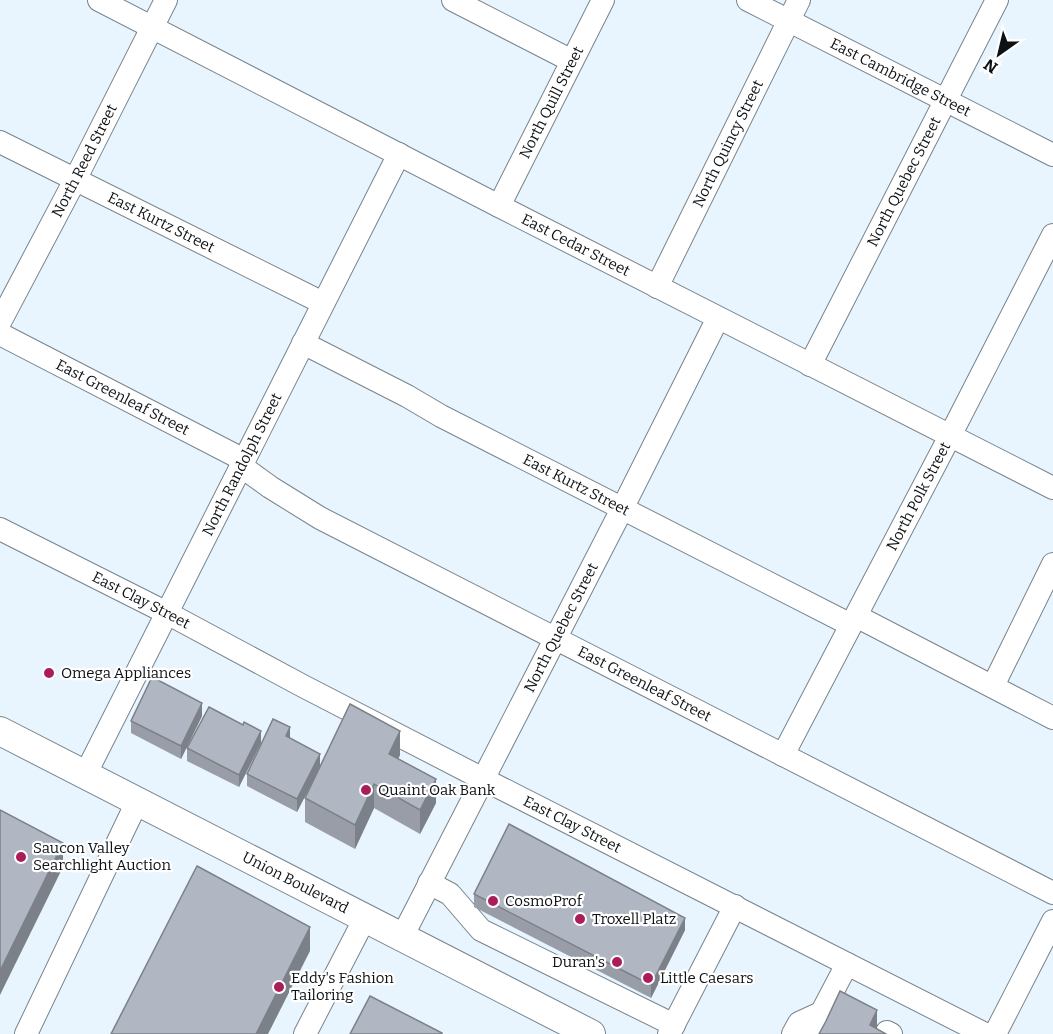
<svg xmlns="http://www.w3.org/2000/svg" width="1053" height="1034" font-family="Bitter,serif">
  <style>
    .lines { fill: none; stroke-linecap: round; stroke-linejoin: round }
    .minor-casing { stroke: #78848c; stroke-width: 24 }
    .major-casing { stroke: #78848c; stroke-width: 30 }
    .minor { stroke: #fff; stroke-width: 22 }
    .major { stroke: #fff; stroke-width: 28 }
    .wall { fill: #989da7 }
    .shaded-wall { fill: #7c8088 }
    .building { fill: #b1b7c2; stroke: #7c8088; stroke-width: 1.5 }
    .poi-dot { fill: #aa1d5b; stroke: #fff; stroke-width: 2 }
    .labels { text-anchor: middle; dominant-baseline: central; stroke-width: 4.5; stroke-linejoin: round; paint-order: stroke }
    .street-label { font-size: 15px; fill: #0d1114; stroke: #fff }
    .poi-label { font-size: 15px; fill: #0d1114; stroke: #fff; text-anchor: start }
  </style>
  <rect width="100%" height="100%" fill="#e8f5fe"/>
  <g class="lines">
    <defs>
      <g id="minor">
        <path id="s1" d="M99,0L499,206L1053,488"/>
        <path d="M453,0L572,61"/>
        <path id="s2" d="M748,0L1053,155"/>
        <path id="s3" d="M0,142L323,303"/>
        <path id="s4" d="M499,206L603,0"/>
        <path id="s5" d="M657,287L799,0"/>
        <path id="s6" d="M0,322L75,180L166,0"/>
        <path id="s7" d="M0,334L244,460"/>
        <path id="s8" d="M303,343L407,396L441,416L851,625"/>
        <path id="s9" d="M810,365L997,0"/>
        <path id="s10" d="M241,466L270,487L320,518L1053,893"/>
        <path id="s11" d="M0,529L167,613L301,685L483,779L985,1034"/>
        <path d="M856,616L1053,718"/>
        <path d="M993,686L1053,564"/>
        <path id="s12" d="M783,755L950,436L1053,235"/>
        <path id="s13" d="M85,775L399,154"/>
        <path d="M429,883L450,894L481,930L674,1025"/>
        <path id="s14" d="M402,937L622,509L718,318"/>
        <path d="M813,1029L847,964"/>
        <path d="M887,1032L891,1034"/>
        <path d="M26,1034L137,802"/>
        <path d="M305,1034L365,918"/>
        <path d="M669,1034L735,906"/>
        <path d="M793,1034L799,1023L821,1013"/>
        <path d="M995,1034L1053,921"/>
      </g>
      <g id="major">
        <path id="s15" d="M0,731L591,1034"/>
      </g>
    </defs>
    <use href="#minor" class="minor-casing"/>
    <use href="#major" class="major-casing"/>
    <use href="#minor" class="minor"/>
    <use href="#major" class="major"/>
  </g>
  <g class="wall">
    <path d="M202,716L181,759L131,733V721Z"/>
    <path d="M290,738L320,765L400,755L398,759L436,803L420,834L374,808L355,849L305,822V798L312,782L297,812L247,786V774Z"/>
    <path d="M261,743L239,787L187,761V748Z"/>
    <path d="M474,894L685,930L651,998L474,907Z"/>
  </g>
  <g class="shaded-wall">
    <path d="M202,703V716L181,759V746Z"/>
    <path d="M290,727V739L286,736Z"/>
    <path d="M261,731V743L239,787V775Z"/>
    <path d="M400,731V755L389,778V754Z"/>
    <path d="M320,754V767L297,812V799Z"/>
    <path d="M436,779V803L420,834V810Z"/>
    <path d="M374,784V808L355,849V825Z"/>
    <path d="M63,843V867L0,995V971Z"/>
    <path d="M685,918V930L651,998V985Z"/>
    <path d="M310,927V951L268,1034H256Z"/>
    <path d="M877,1010V1029L875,1034L870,1025Z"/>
  </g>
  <g class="building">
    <path d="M152,677L202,703L181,746L131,721Z"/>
    <path d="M350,704L400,731L389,754L436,779L420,810L374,784L355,825L305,798Z"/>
    <path d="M209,707L243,725L244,722L261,731L239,775L187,748Z"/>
    <path d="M273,719L290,727L286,736L320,754L297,799L247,774Z"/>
    <path d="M0,810L63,843L0,971Z"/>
    <path d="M509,824L685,918L651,985L474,894Z"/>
    <path d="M197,866L310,927L256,1034H111Z"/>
    <path d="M840,991L877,1010L870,1025L886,1034H819L826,1021Z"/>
    <path d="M370,996L442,1033V1034H350Z"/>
  </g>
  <g class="poi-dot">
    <circle cx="49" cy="673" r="6"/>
    <circle cx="366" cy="790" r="6"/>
    <circle cx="21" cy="857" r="6"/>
    <circle cx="493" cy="901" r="6"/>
    <circle cx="580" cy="919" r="6"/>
    <circle cx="617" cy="962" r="6"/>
    <circle cx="648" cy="978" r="6"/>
    <circle cx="279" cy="987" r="6"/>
  </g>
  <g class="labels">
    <g class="street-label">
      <text stroke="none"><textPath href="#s2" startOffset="171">East Cambridge Street</textPath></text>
      <text stroke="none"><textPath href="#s4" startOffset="116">North Quill Street</textPath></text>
      <text stroke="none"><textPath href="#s5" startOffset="160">North Quincy Street</textPath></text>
      <text stroke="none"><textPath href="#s6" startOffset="182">North Reed Street</textPath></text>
      <text stroke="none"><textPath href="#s9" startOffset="206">North Quebec Street</textPath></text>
      <text stroke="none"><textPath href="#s3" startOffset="180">East Kurtz Street</textPath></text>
      <text stroke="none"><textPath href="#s1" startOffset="536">East Cedar Street</textPath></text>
      <text stroke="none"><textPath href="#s7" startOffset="138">East Greenleaf Street</textPath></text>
      <text stroke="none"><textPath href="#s13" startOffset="348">North Randolph Street</textPath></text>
      <text stroke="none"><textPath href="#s8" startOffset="308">East Kurtz Street</textPath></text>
      <text stroke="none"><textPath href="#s12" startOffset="292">North Polk Street</textPath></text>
      <text stroke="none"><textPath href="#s11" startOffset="158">East Clay Street</textPath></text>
      <text stroke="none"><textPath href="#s14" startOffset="348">North Quebec Street</textPath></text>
      <text stroke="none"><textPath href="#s10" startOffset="459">East Greenleaf Street</textPath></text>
      <text stroke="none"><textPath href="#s11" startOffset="644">East Clay Street</textPath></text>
      <text stroke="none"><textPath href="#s15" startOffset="332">Union Boulevard</textPath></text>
    </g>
    <g class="poi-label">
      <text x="61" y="673">Omega Appliances</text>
      <text x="378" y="790">Quaint Oak Bank</text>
      <text x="33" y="848">Saucon Valley<tspan x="33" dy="17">Searchlight Auction</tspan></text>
      <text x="505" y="901">CosmoProf</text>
      <text x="592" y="919">Troxell Platz</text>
      <text x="605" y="962" text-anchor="end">Duran's</text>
      <text x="291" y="978">Eddy's Fashion<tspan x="291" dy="17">Tailoring</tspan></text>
      <text x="660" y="978">Little Caesars</text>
    </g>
  </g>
  <g transform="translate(999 54) rotate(214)" stroke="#ffffff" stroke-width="4.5" paint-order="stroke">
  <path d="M0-4.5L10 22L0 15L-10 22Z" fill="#0d1114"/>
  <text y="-9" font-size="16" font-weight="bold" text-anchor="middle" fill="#0d1114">N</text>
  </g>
</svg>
